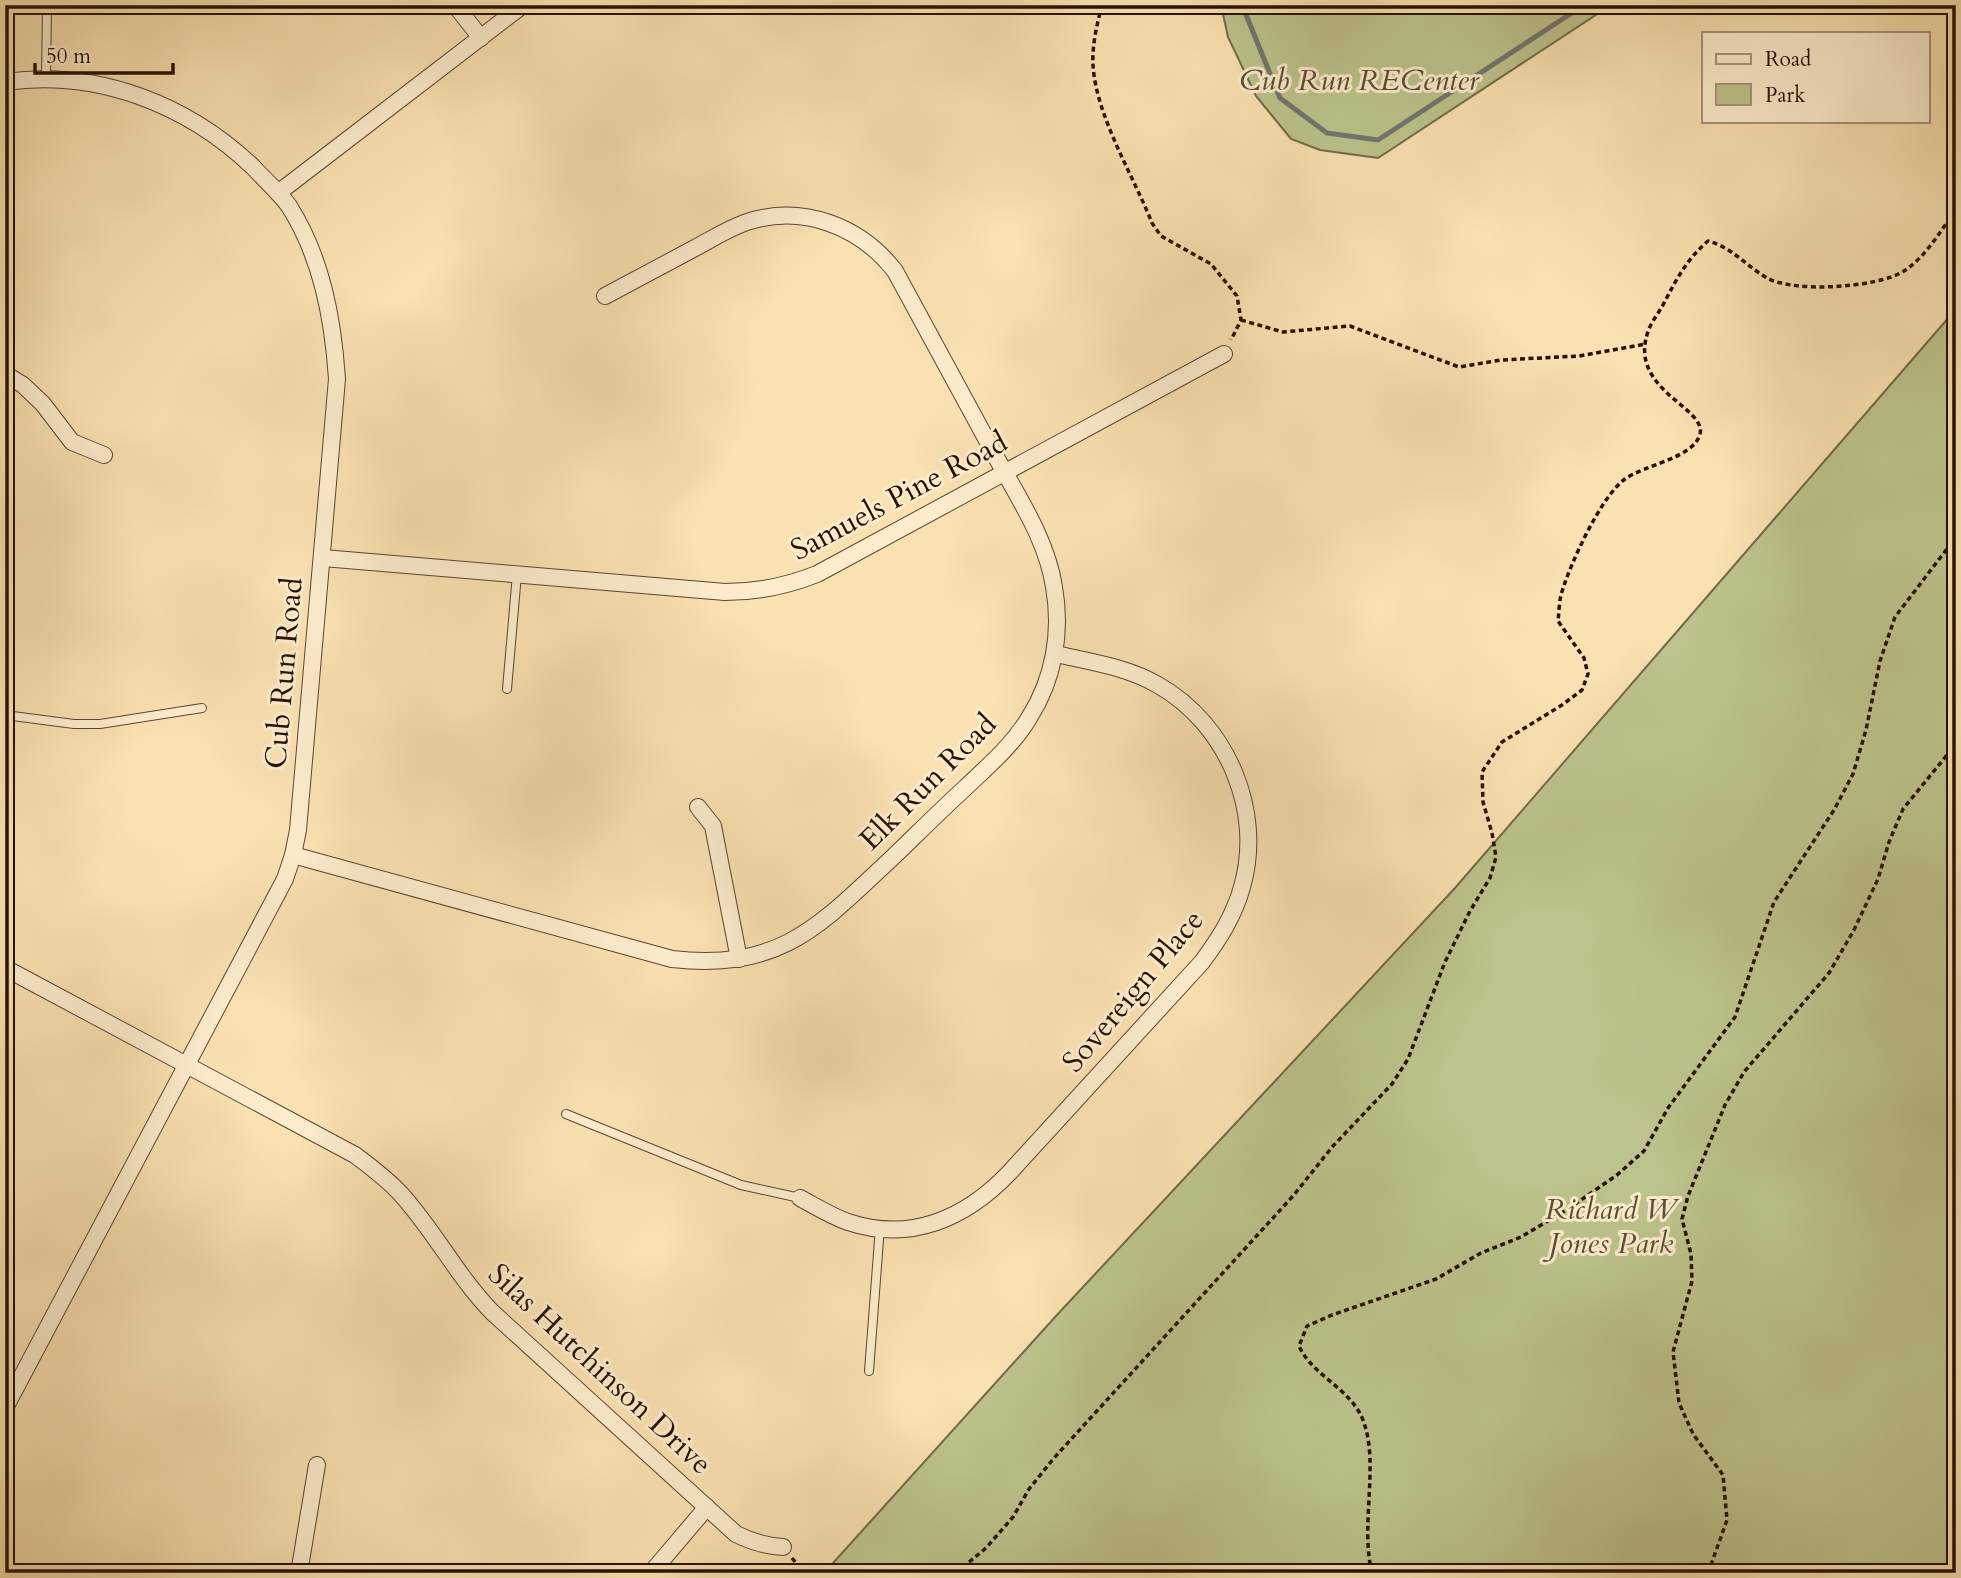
<svg xmlns="http://www.w3.org/2000/svg" width="1961" height="1578" font-family="Cardo,serif">
  <style>
    .green { fill: #bdc38c; stroke: #716a48; stroke-width: 2 }
    .lines { fill: none; stroke-linecap: round; stroke-linejoin: round }
    .stream { stroke: #727670; stroke-width: 5 }
    .lane-casing { stroke: #5a4530; stroke-width: 10 }
    .street-casing { stroke: #5a4530; stroke-width: 18 }
    .path { stroke: #251105; stroke-width: 3.5; stroke-dasharray: 5 3.5; stroke-linecap: butt }
    .lane { stroke: #fceccc; stroke-width: 8 }
    .street { stroke: #fceccc; stroke-width: 16 }
    .labels { text-anchor: middle; dominant-baseline: central; stroke-width: 6; stroke-linejoin: round; paint-order: stroke }
    .park-label { font-size: 30px; font-style: italic; fill: #5a4f34; stroke: #fceccc }
    .street-label { font-size: 30px; fill: #251105; stroke: #fceccc }
  </style>
  <rect width="100%" height="100%" fill="#fae1b1"/>
  <filter id="stains"><feTurbulence type="fractalNoise" baseFrequency=".00286" numOctaves="4"/><feColorMatrix values="0 0 0 0 .2 0 0 0 0 .09 0 0 0 0 .02 0 0 0 .5 -.17"/></filter>
  <radialGradient id="worn" r=".72"><stop offset=".6" stop-color="#630" stop-opacity="0"/><stop offset="1" stop-color="#630" stop-opacity=".3"/></radialGradient>
  <g class="green">
    <path d="M1221,5H1611L1378,158L1320,150L1291,139L1256,96L1228,37Z"/>
    <path d="M1956,309V1573H824L1056,1316L1455,888Z"/>
  </g>
  <g class="lines">
    <path class="stream" d="M1242,5L1280,98L1327,133L1378,140L1584,5"/>
    <defs>
      <g id="lane">
        <path d="M46,79L47,5"/>
        <path d="M507,689L517,574"/>
        <path d="M5,715L74,724H100L202,708"/>
        <path d="M566,1114L741,1185L800,1198"/>
        <path d="M869,1371L880,1227"/>
      </g>
      <g id="street">
        <path d="M455,5L481,38"/>
        <path d="M5,82C97,69 187,104 253,167C265,180 279,192 289,206C322,258 333,319 337,379L298,830L293,855L285,879L5,1408"/>
        <path d="M278,193L523,5"/>
        <path d="M5,374L23,385L43,404L72,442L104,455"/>
        <path d="M323,558L725,592C758,592 787,586 817,574L1224,354"/>
        <path d="M698,807L713,826L739,959"/>
        <path d="M293,855L672,959C781,971 819,926 892,858C916,835 940,811 965,788C988,766 1012,746 1029,718C1054,679 1062,632 1054,587C1047,540 1018,497 996,457C962,395 928,333 895,271C860,226 803,204 747,222C729,228 712,239 695,248C665,264 635,280 605,296"/>
        <path d="M5,968L355,1155C371,1167 386,1178 400,1193C434,1230 457,1276 492,1312L736,1534C752,1542 765,1546 783,1547"/>
        <path d="M800,1198C815,1206 831,1216 848,1222C911,1243 966,1218 1009,1173L1202,962C1219,939 1234,916 1242,887C1264,811 1227,724 1158,685C1127,667 1091,662 1056,654"/>
        <path d="M299,1573L317,1465"/>
        <path d="M651,1573L707,1507"/>
      </g>
    </defs>
    <use href="#lane" class="lane-casing"/>
    <use href="#street" class="street-casing"/>
    <g class="path">
      <path d="M1102,5C1097,24 1092,45 1093,65C1096,116 1133,175 1152,223L1161,236L1211,264L1237,296L1241,320L1231,340"/>
      <path d="M1241,320L1283,332L1350,326L1459,367L1501,360L1579,356L1646,344"/>
      <path d="M792,1558L804,1573"/>
      <path d="M956,1573L986,1548L1013,1517L1029,1489L1054,1458L1293,1196L1333,1146L1392,1084L1408,1059L1445,962L1470,911L1490,878L1496,857L1492,833L1483,802L1482,772L1502,742L1562,705L1582,690L1588,674L1584,658L1558,621C1559,613 1559,603 1561,595C1569,566 1601,496 1625,479C1644,465 1694,458 1700,434C1707,407 1625,389 1649,329C1653,319 1661,310 1665,301C1677,278 1688,258 1708,241C1733,248 1745,265 1767,278C1794,293 1877,288 1904,271C1926,257 1940,231 1956,210"/>
      <path d="M1372,1573C1360,1526 1379,1465 1364,1423C1353,1389 1313,1377 1299,1346L1307,1326L1332,1315L1436,1279L1481,1253L1521,1237L1568,1209L1617,1175L1644,1151L1668,1108L1735,1017L1774,902L1834,810L1853,774L1866,730L1880,661L1895,617L1956,537"/>
      <path d="M1708,1573L1727,1520L1723,1475L1693,1434L1679,1403L1673,1352L1692,1281L1691,1254L1682,1219L1688,1196L1725,1105L1744,1072L1829,973L1854,930L1878,879L1889,842L1903,809L1956,744"/>
    </g>
    <use href="#lane" class="lane"/>
    <use href="#street" class="street"/>
  </g>
  <g class="labels">
    <g class="park-label">
      <text x="1359" y="80">Cub Run RECenter</text>
      <text x="1611" y="1209">Richard W<tspan x="1611" dy="34">Jones Park</tspan></text>
    </g>
    <g class="street-label">
      <text transform="translate(899 496) rotate(-28)">Samuels Pine Road</text>
      <text transform="translate(284 673) rotate(-85)">Cub Run Road</text>
      <text transform="translate(928 782) rotate(-45)">Elk Run Road</text>
      <text transform="translate(1133 991) rotate(-50)">Sovereign Place</text>
      <text transform="translate(600 1369) rotate(43)">Silas Hutchinson Drive</text>
    </g>
  </g>
  <rect width="1961" height="1578" fill="none" stroke="#fae1b1" stroke-width="28"/>
  <rect x="7" y="7" width="1947" height="1564" fill="none" stroke="#251105" stroke-width="3.5"/>
  <rect x="14" y="14" width="1933" height="1550" fill="none" stroke="#251105" stroke-width="2"/>
  <rect x="1702" y="32" width="228" height="91" fill="#fceccc" stroke="#a6947c" stroke-width="2"/>
  <rect x="1716" y="54" width="35" height="10" fill="#fceccc" stroke="#a6947c" stroke-width="2"/>
  <text x="1765" y="66" font-size="21" fill="#251105">Road</text>
  <rect x="1716" y="84" width="35" height="21" fill="#bdc38c" stroke="#a6947c" stroke-width="2"/>
  <text x="1765" y="102" font-size="21" fill="#251105">Park</text>
  <path d="M35 63v10h138v-10" fill="none" stroke="#251105" stroke-width="3.5"/>
  <text x="46" y="63" font-size="21" fill="#251105" stroke="#fceccc" stroke-width="5" paint-order="stroke">50 m</text>
  <rect width="100%" height="100%" filter="url(#stains)"/>
  <rect width="100%" height="100%" fill="url(#worn)"/>
</svg>
